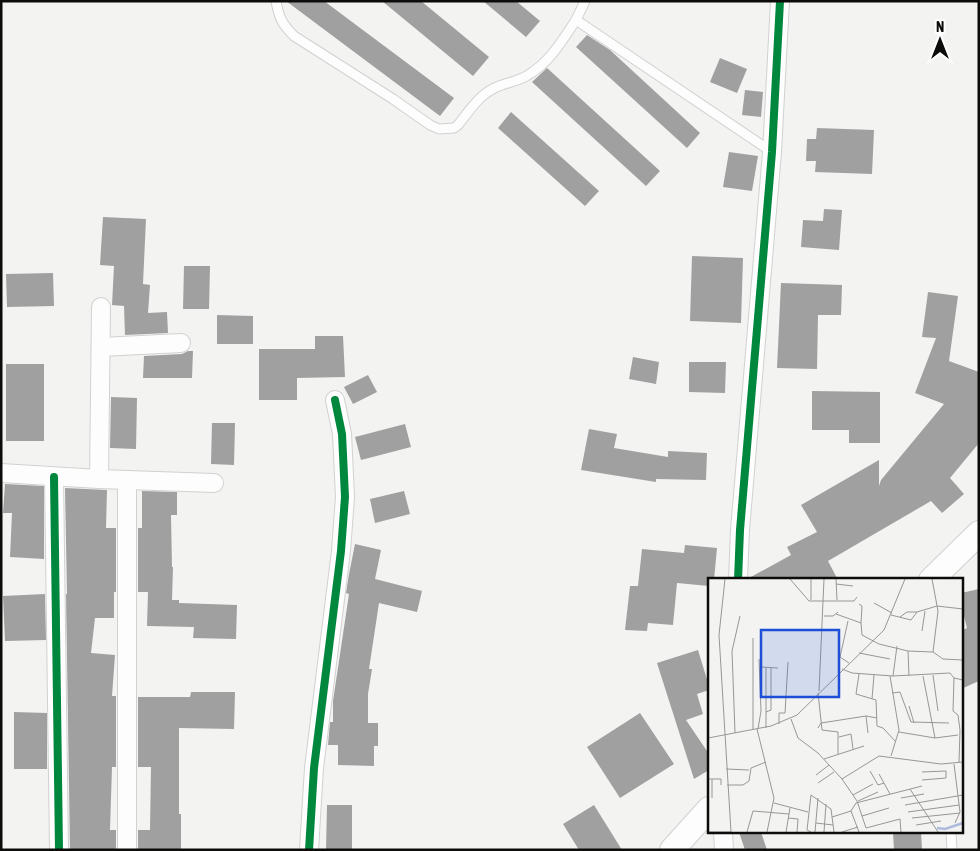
<svg xmlns="http://www.w3.org/2000/svg" width="980" height="851" font-family="'Asap Condensed',sans-serif">
  <style>
    .building { fill: #a0a0a0 }
    .lines { fill: none; stroke-linecap: round; stroke-linejoin: round }
    .lane-casing { stroke: #d1d1d0; stroke-width: 11 }
    .street-casing { stroke: #d1d1d0; stroke-width: 20 }
    .secondary-casing { stroke: #d1d1d0; stroke-width: 26 }
    .lane { stroke: #fdfdfd; stroke-width: 9 }
    .street { stroke: #fdfdfd; stroke-width: 18 }
    .secondary { stroke: #fdfdfd; stroke-width: 24 }
    .cycleway-casing { stroke: #fff; stroke-width: 11 }
    .cycleway { stroke: #00873e; stroke-width: 8 }
    .inset-river { fill: none; stroke: #aebbde; stroke-width: 2.5 }
    .inset-road { fill: none; stroke: #979796; stroke-width: 1 }
    .view { fill: #1d4ed8; fill-opacity: 0.15; stroke: #1d4ed8; stroke-width: 2.5 }
    .inset-edge { fill: none; stroke: #0c0c0b; stroke-width: 2.5 }
  </style>
  <rect width="100%" height="100%" fill="#f3f3f2"/>
  <g class="building">
    <path d="M286,1H324L454,98L440,116Z"/>
    <path d="M382,1H421L489,57L473,76Z"/>
    <path d="M483,1H516L540,21L526,37Z"/>
    <path d="M587,35L610,50L700,133L687,148L576,47Z"/>
    <path d="M720,58L747,69L737,93L710,82Z"/>
    <path d="M547,68L660,171L646,186L532,82Z"/>
    <path d="M745,90L763,92L761,117L742,115Z"/>
    <path d="M511,112L599,191L585,206L498,128Z"/>
    <path d="M817,128L874,130L872,174L815,172L816,161H806L807,139H816Z"/>
    <path d="M729,152L758,156L752,191L723,187Z"/>
    <path d="M824,209L842,210L839,250L801,247L803,220L823,221Z"/>
    <path d="M103,217L146,219L143,284L150,285L148,313L167,312L168,333L125,335L124,306L112,305L114,266L100,265Z"/>
    <path d="M692,256L743,258L741,323L690,321Z"/>
    <path d="M184,266H210L209,309H183Z"/>
    <path d="M53,273L54,306L7,307L6,274Z"/>
    <path d="M781,283L842,285L841,315H818L817,369L777,368Z"/>
    <path d="M928,292L958,296L949,361L979,372V443L950,478L964,494L942,513L931,501L828,561L838,580H749V578L791,555L787,547L817,532L801,505L879,460V486L881,480L944,404L915,393L936,338L922,337Z"/>
    <path d="M217,315L253,316V344H217Z"/>
    <path d="M315,336H343L345,377L297,378V400H259V349H315Z"/>
    <path d="M188,351H193L192,378H143L144,356L182,354Z"/>
    <path d="M633,357L659,362L656,384L629,379Z"/>
    <path d="M689,362H726L725,393L689,392Z"/>
    <rect x="6" y="364" width="38" height="77"/>
    <path d="M368,375L377,392L353,404L344,387Z"/>
    <path d="M812,391L880,392V443H849V430H812Z"/>
    <path d="M111,397L137,398L136,449L110,448Z"/>
    <path d="M212,423H235L234,465L211,464Z"/>
    <path d="M405,424L411,447L361,460L355,437Z"/>
    <path d="M589,429L617,434L614,448L668,457V451L707,453L706,480L656,479V482L581,470Z"/>
    <path d="M5,484L44,486V559L10,557L12,513H3Z"/>
    <path d="M65,488L107,490L106,528H116V592H114V618H95L91,653L115,655L112,696H116V767H112L110,830H116V850H70L66,594H67Z"/>
    <path d="M142,491L177,492V515H171L172,567H173L172,600H179V603L237,605L236,639L193,638L194,627L147,626L148,592H138V528H142Z"/>
    <path d="M404,491L410,514L375,523L370,499Z"/>
    <path d="M355,544L381,550L375,579L422,591L417,612L379,603L369,669H372L368,694V723H378V746H374V766L338,765V745H328L330,722H333V701L349,594L346,593L349,574Z"/>
    <path d="M685,545L717,548L714,580H709V586L677,583L673,625L648,623L647,631L625,630L630,586H638L642,549L684,553Z"/>
    <path d="M979,589V681L961,689V631L967,628L961,604V593Z"/>
    <path d="M45,594L46,640L5,641L3,596Z"/>
    <path d="M698,650L709,686V690L697,694L703,714L686,720L709,754V770L694,779L657,663Z"/>
    <path d="M191,692H235L234,729L179,728V814H181V850H138V830H150L151,767H138V697H190Z"/>
    <path d="M14,712L47,713V769H14Z"/>
    <path d="M640,713L674,764L620,798L587,747Z"/>
    <path d="M327,805H352V850H326Z"/>
    <path d="M594,805L622,850H579L563,824Z"/>
    <path d="M739,832H761L767,850H745Z"/>
    <path d="M893,832H921L922,850H894Z"/>
  </g>
  <g class="lines">
    <defs>
      <g id="lane">
        <path d="M276,1C279,18 282,24 294,36L393,99L430,125L439,129L454,128L458,125C470,110 480,93 499,86C509,82 519,81 528,75C550,62 562,41 576,20L772,152"/>
        <path d="M576,20L585,1"/>
        <path d="M951,832L952,850"/>
      </g>
      <g id="street">
        <path d="M101,347L181,343"/>
        <path d="M1,473L99,479L214,483"/>
        <path d="M54,477L59,850"/>
        <path d="M99,479L101,307"/>
        <path d="M738,580L740,530L772,152L780,1"/>
        <path d="M723,832L724,850"/>
        <path d="M127,850V480"/>
        <path d="M309,850L314,768L341,551L345,497L342,434L335,400"/>
      </g>
      <g id="secondary">
        <path d="M931,580L979,533"/>
        <path d="M672,850L709,809"/>
      </g>
    </defs>
    <use href="#lane" class="lane-casing"/>
    <use href="#street" class="street-casing"/>
    <use href="#secondary" class="secondary-casing"/>
    <use href="#lane" class="lane"/>
    <use href="#street" class="street"/>
    <use href="#secondary" class="secondary"/>
    <defs>
      <g id="cycleway">
        <path d="M54,477L59,850"/>
        <path d="M738,580L740,530L772,152L780,1"/>
        <path d="M309,850L314,768L341,551L345,497L342,434L335,400"/>
      </g>
    </defs>
    <use href="#cycleway" class="cycleway-casing"/>
    <use href="#cycleway" class="cycleway"/>
  </g>
  <g transform="translate(708 578)">
    <rect width="255" height="255" fill="#f3f3f2"/>
    <path class="inset-river" d="M229,250L237,251L255,245"/>
    <path class="inset-road" d="M82,1L101,23H146L149,19M103,1V22M128,1L129,22M224,1L230,33L225,74L235,81L255,82M128,6L145,8M166,25L184,35M151,26L154,28L153,45M128,36L153,45L154,57L171,66L200,73L225,74M183,37L203,42L209,34L229,28L255,31M116,38H125L130,34M192,39L199,34H209M140,43L132,79L141,85M214,53L217,33M200,73L201,98M151,75L182,81M52,89L70,90M58,90V150M134,91L144,95L185,98L242,95L246,100L255,102M151,96L148,116L168,122L169,148L175,150L188,164M225,97L230,133M182,98L191,152L183,178M185,98L189,68M215,98L227,160M246,100L245,133L250,137L252,152L251,184M111,113L116,1M110,115L114,152L130,154V176M184,115L192,114L203,144L241,145M164,121L166,97M201,128L206,145M58,134L63,132V90M158,138L160,155M83,141L90,160L110,175L134,201L171,178L233,186L255,184M71,146V135H77L80,84M110,150L113,145L158,138L169,140M49,151L66,220L59,254M50,151L53,133L51,81M45,152V60M191,154L227,160L250,157M27,155L24,73L32,38M131,159L143,156L145,171M0,160L63,148L89,137L176,52L197,1M116,181L156,168M246,186L252,234L247,245M18,191L41,192M162,193L170,207L176,205M214,194L238,193V200L214,202M171,196L182,216M108,197L121,187M0,201H13V207M134,201L149,223L158,250L192,241L193,254M110,205L126,194M19,207H35L41,203L43,190L58,184M202,211L230,254M145,217L165,206M4,220V201M193,220L216,216M150,223L170,214M66,225L100,234M197,227L255,217M143,233L148,225L214,208M200,234L251,227M154,238L181,230M124,239L143,233L151,254M80,240L90,241L89,254M204,240L252,235M108,245L125,247M208,247L233,243M0,254H23L11,57L17,1M39,254L45,233L81,236M78,254L82,230M103,254L99,252L103,217L123,231L126,254M107,254L110,220M116,254L118,226M134,254L150,249"/>
    <path class="view" d="M53,52H131V119H53Z"/>
    <rect width="255" height="255" class="inset-edge"/>
  </g>
  <rect width="980" height="851" fill="none" stroke="#0c0c0b" stroke-width="5"/>
  <g transform="translate(940 40)" stroke="#ffffff" stroke-width="4" paint-order="stroke">
  <path d="M0-4L9 19L0 12L-9 19Z" fill="#0c0c0b"/>
  <text y="-8" font-size="14" font-weight="bold" text-anchor="middle" fill="#0c0c0b">N</text>
  </g>
</svg>
